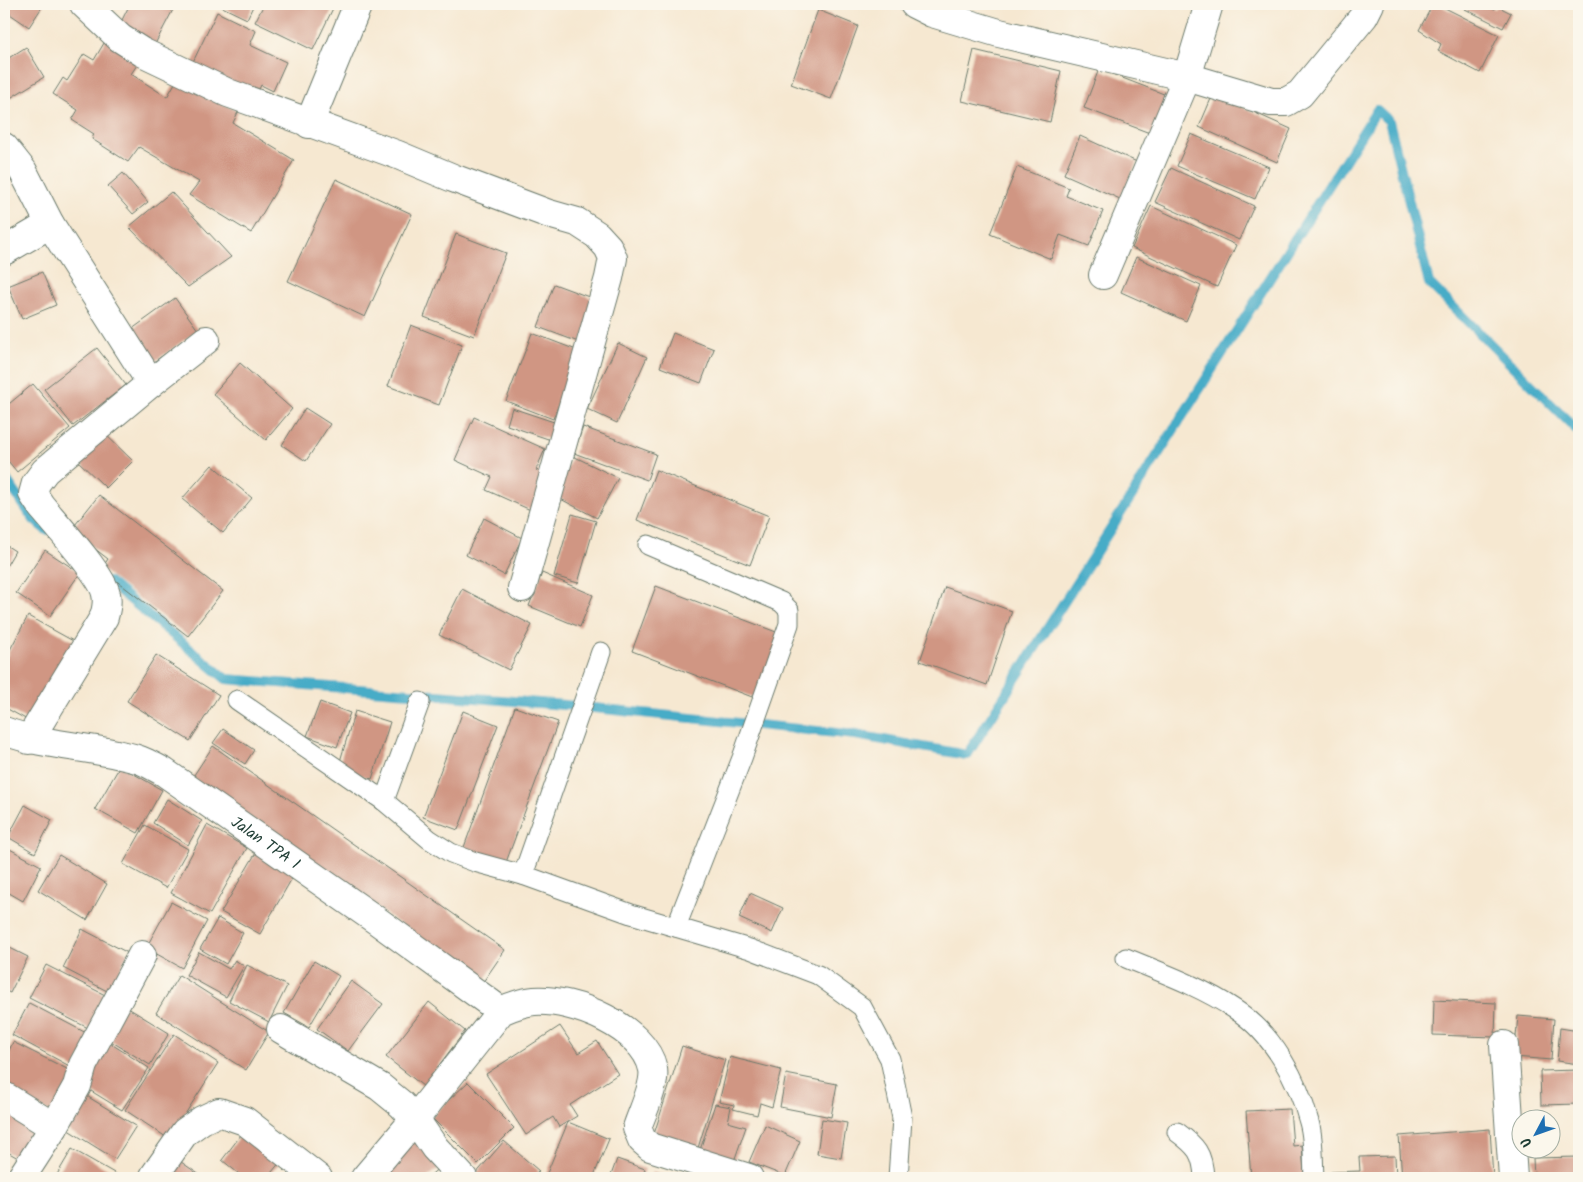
<svg xmlns="http://www.w3.org/2000/svg" width="1583" height="1182" font-family="Kalam,sans-serif">
  <style>
    .lines { fill: none; stroke-linecap: round; stroke-linejoin: round }
    .stream { stroke: #47acc7; stroke-width: 10 }
    .building { fill: #d09683 }
    .lane-casing { stroke: #6a796b; stroke-width: 21 }
    .street-casing { stroke: #6a796b; stroke-width: 30 }
    .lane { stroke: #fff; stroke-width: 19 }
    .street { stroke: #fff; stroke-width: 28 }
    .labels { text-anchor: middle; dominant-baseline: central; stroke-width: 5; stroke-linejoin: round; paint-order: stroke }
    .street-label { font-size: 16px; fill: #1f3d34; stroke: #fbf7ec }
  </style>
  <rect width="100%" height="100%" fill="#fbf7ec"/>
  <filter id="ink" filterUnits="userSpaceOnUse"><feTurbulence type="fractalNoise" baseFrequency=".02" numOctaves="2"/><feDisplacementMap in="SourceGraphic" scale="10" xChannelSelector="R" yChannelSelector="G"/><feConvolveMatrix kernelMatrix="1 2 1 2 8 2 1 2 1" color-interpolation-filters="sRGB"/></filter>
  <filter id="wash" filterUnits="userSpaceOnUse"><feTurbulence type="fractalNoise" baseFrequency=".0096" numOctaves="4" result="noise"/><feDisplacementMap in="SourceGraphic" scale="20" xChannelSelector="R" yChannelSelector="G"/><feGaussianBlur stdDeviation="1.12" result="paint"/><feColorMatrix in="noise" values="0 0 0 0 0 0 0 0 0 0 0 0 0 0 0 0 0 1.4 0 .05"/><feComposite in="paint" operator="in"/></filter>
  <g filter="url(#wash)">
    <rect width="100%" height="100%" fill="#f6e8d1"/>
    <g class="lines">
      <g class="stream">
        <path d="M4,476L34,520L46,530"/>
        <path d="M109,582L226,679L565,705L856,735L967,755L1377,110L1389,121L1429,283L1579,432"/>
      </g>
    </g>
    <g id="blocks">
      <g class="building">
        <path d="M4,4H44L29,27L4,10Z"/>
        <path d="M130,4H176L155,44L119,26Z"/>
        <path d="M216,4H254L247,19Z"/>
        <path d="M264,4H335L313,50L255,22Z"/>
        <path d="M1433,4H1437L1499,35L1480,73L1438,51L1441,44L1419,30Z"/>
        <path d="M1468,4H1485L1495,9L1497,6L1511,13L1503,28L1465,9Z"/>
        <path d="M818,10L858,26L831,99L791,84Z"/>
        <path d="M217,12L256,31L250,45L286,62L273,91L261,85L255,98L190,68Z"/>
        <path d="M107,38L141,59L131,74L167,97L178,78L238,112L233,123L294,160L251,233L189,195L199,182L139,147L128,162L92,139L94,134L72,120L78,110L53,94L63,78L67,81L84,54L94,60Z"/>
        <path d="M26,47L44,77L4,102V61Z"/>
        <path d="M974,50L1061,71L1050,122L962,101Z"/>
        <path d="M1099,69L1169,96L1155,135L1084,108Z"/>
        <path d="M1213,94L1291,129L1277,162L1199,127Z"/>
        <path d="M1191,134L1269,167L1255,199L1177,166Z"/>
        <path d="M1080,136L1137,162L1120,199L1064,174Z"/>
        <path d="M1017,167L1069,188L1066,196L1103,211L1089,246L1060,235L1051,259L990,234Z"/>
        <path d="M1171,168L1254,206L1239,240L1155,202Z"/>
        <path d="M123,173L148,202L133,214L108,186Z"/>
        <path d="M336,179L412,214L365,317L288,281Z"/>
        <path d="M171,192L231,257L188,287L129,227Z"/>
        <path d="M1151,206L1236,245L1217,287L1132,248Z"/>
        <path d="M456,234L506,253L474,336L424,317Z"/>
        <path d="M1136,257L1201,286L1186,321L1121,292Z"/>
        <path d="M42,272L56,305L22,319L8,286Z"/>
        <path d="M554,284L597,300L581,343L538,327Z"/>
        <path d="M175,298L198,330L151,364L128,332Z"/>
        <path d="M411,325L462,345L439,405L388,386Z"/>
        <path d="M532,333L579,351L553,419L506,401Z"/>
        <path d="M673,333L714,349L701,383L660,367Z"/>
        <path d="M618,343L647,357L617,423L587,409Z"/>
        <path d="M97,348L126,385L73,426L44,389Z"/>
        <path d="M240,363L292,409L266,440L213,394Z"/>
        <path d="M33,384L70,428L17,472L4,456V408Z"/>
        <path d="M305,408L330,424L306,461L282,445Z"/>
        <path d="M512,408L560,424L554,441L507,425Z"/>
        <path d="M474,417L545,449L536,470L551,477L535,512L486,490L492,477L455,460Z"/>
        <path d="M583,427L656,454L647,480L574,453Z"/>
        <path d="M100,429L133,461L106,488L74,457Z"/>
        <path d="M573,456L618,478L597,518L553,495Z"/>
        <path d="M212,465L252,498L223,533L182,499Z"/>
        <path d="M656,470L769,516L750,565L637,520Z"/>
        <path d="M99,495L223,591L188,636L101,569L108,559L71,530Z"/>
        <path d="M572,514L596,521L578,583L554,576Z"/>
        <path d="M484,518L522,538L504,575L466,555Z"/>
        <path d="M4,544L15,551L4,570Z"/>
        <path d="M45,550L80,573L50,616L16,593Z"/>
        <path d="M542,573L593,595L580,627L529,606Z"/>
        <path d="M656,586L784,635L760,700L632,651Z"/>
        <path d="M945,587L1012,611L987,685L920,661Z"/>
        <path d="M462,589L532,625L509,670L439,635Z"/>
        <path d="M28,616L75,642L31,722L4,707V661Z"/>
        <path d="M156,655L219,695L190,741L127,701Z"/>
        <path d="M320,702L350,713L337,747L307,736Z"/>
        <path d="M515,707L558,722L505,865L463,850Z"/>
        <path d="M355,711L390,722L372,779L338,768Z"/>
        <path d="M463,711L498,725L458,830L423,817Z"/>
        <path d="M223,729L254,750L245,764L213,743Z"/>
        <path d="M213,746L505,950L483,982L192,778Z"/>
        <path d="M120,766L162,790L138,833L95,809Z"/>
        <path d="M167,799L202,821L188,845L153,823Z"/>
        <path d="M25,805L52,820L35,853L8,837Z"/>
        <path d="M145,825L188,849L166,888L123,864Z"/>
        <path d="M207,825L247,848L210,914L171,893Z"/>
        <path d="M6,847L41,866L23,901L4,890V851Z"/>
        <path d="M257,851L295,873L260,934L221,912Z"/>
        <path d="M59,855L107,884L87,920L38,890Z"/>
        <path d="M750,893L783,908L772,933L739,918Z"/>
        <path d="M171,902L207,921L182,968L146,948Z"/>
        <path d="M218,918L243,933L226,964L200,949Z"/>
        <path d="M82,929L128,953L109,992L63,968Z"/>
        <path d="M4,945L28,957L10,993L4,990Z"/>
        <path d="M199,952L229,969L235,960L244,966L226,997L186,975Z"/>
        <path d="M314,961L339,976L309,1027L284,1013Z"/>
        <path d="M46,965L113,999L96,1032L29,998Z"/>
        <path d="M247,965L287,986L269,1022L229,1001Z"/>
        <path d="M179,975L269,1032L246,1070L156,1013Z"/>
        <path d="M351,981L383,1004L348,1051L317,1029Z"/>
        <path d="M1434,1000L1496,1003L1495,1037L1433,1035Z"/>
        <path d="M429,1002L465,1031L423,1086L386,1057Z"/>
        <path d="M29,1003L92,1036L75,1069L12,1035Z"/>
        <path d="M123,1005L169,1033L150,1065L104,1037Z"/>
        <path d="M1518,1016L1554,1019L1551,1060L1514,1057Z"/>
        <path d="M560,1026L578,1053L597,1041L618,1074L570,1105L577,1116L559,1127L553,1117L526,1135L486,1074Z"/>
        <path d="M1560,1028L1579,1031V1064L1557,1061Z"/>
        <path d="M174,1034L218,1063L169,1139L125,1110Z"/>
        <path d="M105,1040L149,1068L122,1110L78,1083Z"/>
        <path d="M13,1042L77,1074L57,1116L4,1089V1061Z"/>
        <path d="M682,1046L725,1060L698,1148L654,1134Z"/>
        <path d="M730,1057L781,1070L772,1107L760,1103L757,1115L733,1109L734,1105L719,1102Z"/>
        <path d="M1579,1070V1104L1541,1105L1540,1071Z"/>
        <path d="M786,1074L837,1084L831,1117L780,1107Z"/>
        <path d="M468,1082L514,1128L478,1164L431,1117Z"/>
        <path d="M85,1095L136,1126L115,1159L65,1128Z"/>
        <path d="M715,1104L731,1107L728,1122L746,1127L733,1164L699,1153Z"/>
        <path d="M4,1109L42,1131L25,1162L4,1150Z"/>
        <path d="M1290,1109L1293,1146L1302,1145L1304,1174L1299,1175V1178H1251L1246,1111Z"/>
        <path d="M822,1119L847,1123L841,1158L817,1154Z"/>
        <path d="M568,1122L609,1139L593,1178H545Z"/>
        <path d="M765,1125L800,1141L785,1176L749,1162Z"/>
        <path d="M1490,1129L1493,1178H1402L1399,1136Z"/>
        <path d="M244,1131L281,1161L267,1178H244L222,1160Z"/>
        <path d="M414,1137L440,1167L427,1178H382Z"/>
        <path d="M504,1141L539,1171L532,1178H477L474,1176Z"/>
        <path d="M72,1149L123,1178H55Z"/>
        <path d="M1395,1156L1396,1178H1331V1172L1360,1171L1359,1157Z"/>
        <path d="M174,1157L204,1178H159Z"/>
        <path d="M1579,1157V1178H1534L1533,1158Z"/>
        <path d="M617,1159L645,1169L642,1178H610Z"/>
        <path d="M653,1172L672,1178H651Z"/>
      </g>
    </g>
  </g>
  <g filter="url(#ink)">
    <use href="#blocks" fill-opacity="0" stroke="#6a796b" stroke-width="1"/>
    <g class="lines">
      <defs>
        <g id="lane">
          <path d="M648,545L781,602L789,610V624L742,758L676,927"/>
          <path d="M601,652L523,875L631,914L750,949L818,975L862,1007L890,1059L902,1118L898,1178"/>
          <path d="M237,700L384,801L429,839L451,853L475,862L523,875"/>
          <path d="M384,801L420,702"/>
          <path d="M1126,958C1163,973 1202,987 1236,1010C1273,1034 1298,1080 1309,1122C1314,1139 1313,1160 1314,1178"/>
          <path d="M1177,1132C1196,1146 1203,1153 1204,1178"/>
        </g>
        <g id="street">
          <path d="M84,4L120,38L142,52L228,93L398,155L453,178L549,214L577,222L597,235L608,247L613,258L609,278L522,588"/>
          <path d="M914,4L932,13L999,33L1187,77L1271,102H1286L1300,94L1364,16L1370,4"/>
          <path d="M309,124L358,4"/>
          <path d="M4,147L23,171L50,224"/>
          <path d="M4,251L50,224L151,383"/>
          <path d="M1103,275L1187,77L1209,4"/>
          <path id="s1" d="M4,731C48,747 95,746 140,760C148,763 156,768 164,772L376,920L501,1011"/>
          <path d="M29,740L104,617C106,610 108,602 106,594C103,576 55,523 41,506L33,494L36,483L45,471L151,383L206,340"/>
          <path d="M281,1029L380,1087L401,1104L415,1119L435,1148L463,1178"/>
          <path d="M1504,1045L1513,1178"/>
          <path d="M4,1096L54,1127"/>
          <path d="M154,1176L185,1132L202,1120L219,1112L245,1121L318,1178"/>
          <path d="M21,1178L54,1127L77,1086L83,1065L142,955"/>
          <path d="M365,1178L415,1119L501,1011C512,1006 522,1002 534,1001C573,998 644,1027 653,1069C656,1085 642,1112 637,1128L642,1140L650,1147L749,1178"/>
        </g>
      </defs>
      <use href="#lane" class="lane-casing"/>
      <use href="#street" class="street-casing"/>
      <use href="#lane" class="lane"/>
      <use href="#street" class="street"/>
    </g>
  </g>
  <g class="labels">
    <g class="street-label">
      <text stroke="none"><textPath href="#s1" startOffset="290">Jalan TPA 1</textPath></text>
    </g>
  </g>
  <rect width="1583" height="1182" fill="none" stroke="#fbf7ec" stroke-width="20"/>
  <g transform="translate(1536 1134) rotate(229)"><circle r="24" fill="#fbf7ec" stroke="#a3ada2"/>
  <path d="M0-4L9 19L0 12L-9 19Z" fill="#1f6fb2"/>
  <text y="-8" font-size="14" font-weight="bold" text-anchor="middle" fill="#1f3d34">U</text>
  </g>
</svg>
